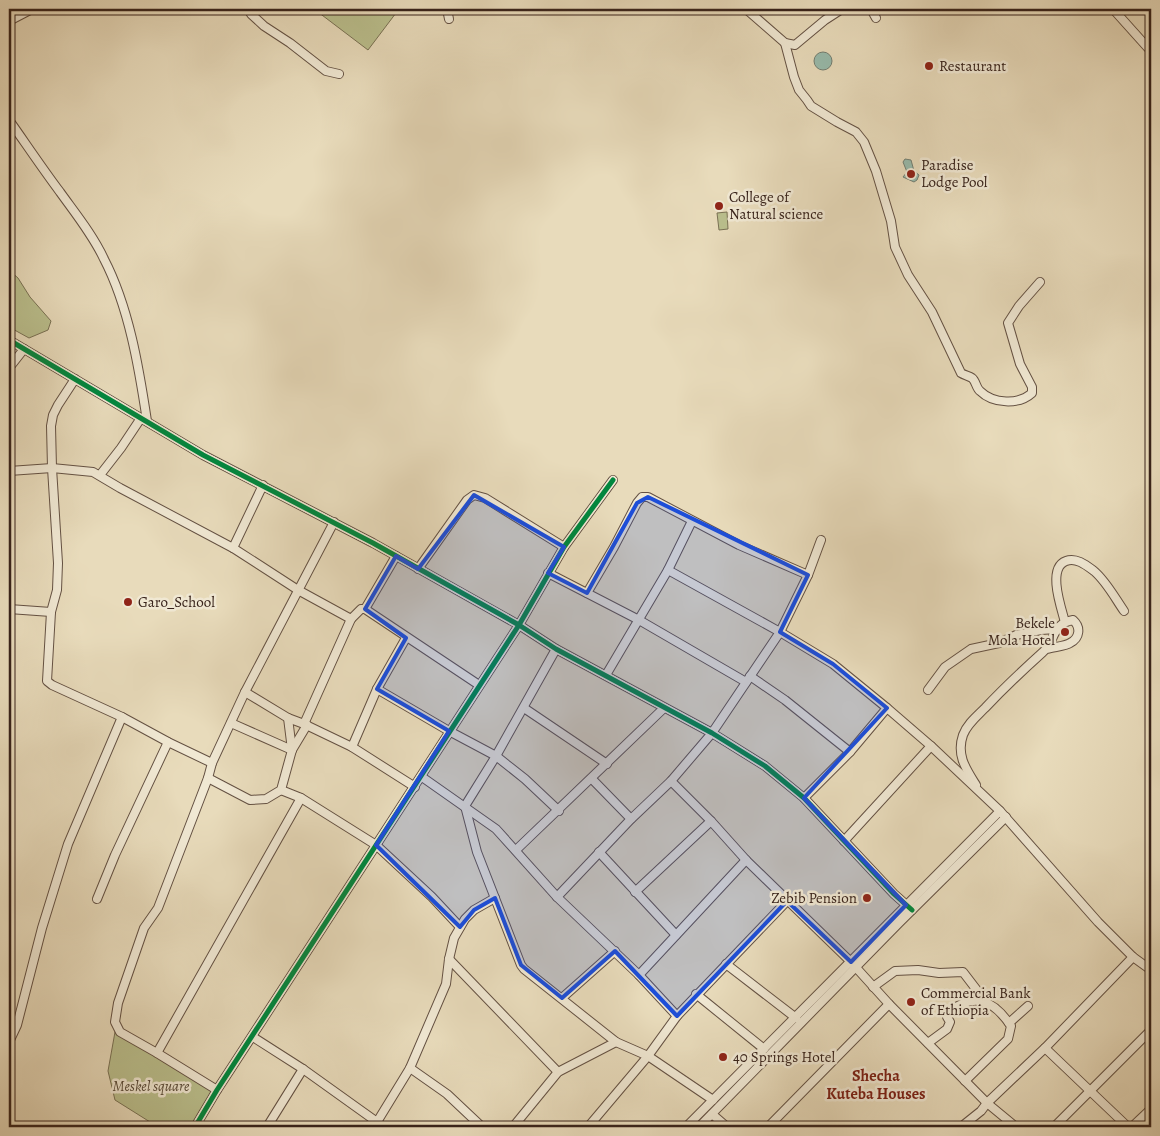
<svg xmlns="http://www.w3.org/2000/svg" width="1160" height="1136" font-family="Alegreya,serif">
  <style>
    .green { fill: #babf8d; stroke: #797154 }
    .water { fill: #98bbac; stroke: #727e72 }
    .lines { fill: none; stroke-linecap: round; stroke-linejoin: round }
    .minor-casing { stroke: #645143; stroke-width: 10 }
    .minor { stroke: #f0e8d3; stroke-width: 8 }
    .cycleway-casing { stroke: #f0e8d3; stroke-width: 8 }
    .cycleway { stroke: #00873e; stroke-width: 5 }
    .marked { fill: #1d4ed8; fill-opacity: 0.2; stroke: #1d4ed8; stroke-width: 4; stroke-linejoin: round }
    .poi-dot { fill: #8f2418; stroke: #f0e8d3; stroke-width: 2 }
    .labels { text-anchor: middle; dominant-baseline: central; stroke-width: 5; stroke-linejoin: round; paint-order: stroke }
    .poi-label { font-size: 15px; fill: #38231b; stroke: #f0e8d3; text-anchor: start }
    .park-label { font-size: 15px; font-style: italic; fill: #584a38; stroke: #f0e8d3 }
    .neighbourhood-label { font-size: 16px; font-weight: bold; fill: #7a1f14; stroke: #f0e8d3 }
  </style>
  <rect width="100%" height="100%" fill="#e8dbbb"/>
  <filter id="stains"><feTurbulence type="fractalNoise" baseFrequency=".004" numOctaves="4"/><feColorMatrix values="0 0 0 0 .2 0 0 0 0 .09 0 0 0 0 .02 0 0 0 .5 -.17"/></filter>
  <radialGradient id="worn" r=".72"><stop offset=".6" stop-color="#630" stop-opacity="0"/><stop offset="1" stop-color="#630" stop-opacity=".3"/></radialGradient>
  <g class="green">
    <path d="M314,9H399L368,50Z"/>
    <path d="M727,212L728,229L719,230L717,213Z"/>
    <path d="M9,270L18,278L30,297L51,321L48,330L29,338L9,327Z"/>
    <path d="M115,1032L129,1034L217,1092L195,1127H158L115,1100L108,1071Z"/>
  </g>
  <g class="water">
    <circle cx="823" cy="61" r="9"/>
    <path d="M905,159L911,160L914,171L919,175L917,180L914,182L903,177L907,172L903,162Z"/>
  </g>
  <g class="lines">
    <defs>
      <g id="minor">
        <path d="M248,9L251,14L264,26L290,43L326,71L339,74"/>
        <path d="M447,9L449,19"/>
        <path d="M746,9L785,43L795,45L825,20L842,9"/>
        <path d="M871,9L876,18"/>
        <path d="M1113,9L1148,48H1151"/>
        <path d="M9,21L32,9"/>
        <path d="M785,43L794,77L799,90L807,100L811,106L837,122L856,132L864,142L876,171L891,221L895,247L908,275L932,312L961,373C964,375 969,376 972,378C976,381 976,388 980,391C993,404 1019,405 1032,393V387L1020,364L1008,323L1019,306L1040,282"/>
        <path d="M9,120C26,144 42,168 60,192C75,213 93,235 104,259C129,307 139,368 147,421"/>
        <path d="M9,340L203,455L373,543L519,625L556,649L712,733L765,766L804,798L894,894L912,910"/>
        <path d="M9,368L24,349"/>
        <path d="M75,379L58,405L53,415L51,426L52,468L58,563L57,590L51,612L47,681L52,685L122,717L168,742L212,763"/>
        <path d="M9,471L52,468L93,472L120,488L233,548"/>
        <path d="M100,475L121,448L141,418"/>
        <path d="M263,485L233,548L298,590L351,619L361,609H365L479,685"/>
        <path d="M418,569L467,500L474,495L485,498L564,547"/>
        <path d="M668,570L780,632L833,664L887,708L931,746L1000,811L1098,922L1133,957L1151,970"/>
        <path d="M548,573L639,620L746,682"/>
        <path d="M587,593L614,547L637,503L642,497H648L739,545L808,575"/>
        <path d="M9,609L51,612"/>
        <path d="M365,609L396,556"/>
        <path d="M1065,622C1061,607 1047,568 1066,561C1076,557 1086,565 1094,571C1106,581 1115,598 1124,611"/>
        <path d="M556,649L496,756L465,806L477,852L521,965L524,969L616,1042L648,1056L713,1100"/>
        <path d="M606,675L668,570L692,521"/>
        <path d="M750,676L785,700L850,752"/>
        <path d="M377,689L449,731L496,756L525,779L559,811"/>
        <path d="M928,690L945,667L971,649L999,643L1016,635L1041,630L1056,629"/>
        <path d="M245,692L288,718L304,724L352,747L415,787"/>
        <path d="M524,708L607,764"/>
        <path d="M288,718L292,750"/>
        <path d="M231,723L292,750"/>
        <path d="M304,724L351,619"/>
        <path d="M352,747L377,689L406,638"/>
        <path d="M422,777L496,829L557,897L639,975L677,1016"/>
        <path d="M208,778L250,800L266,799L281,790L292,750L307,725"/>
        <path d="M592,779L631,819"/>
        <path d="M671,781L711,821L746,860L851,962L889,1004L987,1103L1016,1127"/>
        <path d="M976,785C966,769 956,755 963,735C967,724 977,716 985,708C1003,689 1023,670 1043,652C1056,641 1051,624 1073,620C1081,627 1080,638 1070,643C1066,646 1053,647 1047,649"/>
        <path d="M281,790L301,798L376,845L432,897L460,927"/>
        <path d="M804,798L850,752L887,708"/>
        <path d="M844,841L931,746"/>
        <path d="M516,850L664,708"/>
        <path d="M599,852L676,935"/>
        <path d="M635,892L711,821"/>
        <path d="M557,897L631,819L671,781L712,733L780,632L808,575L821,540"/>
        <path d="M97,899L115,855L168,742"/>
        <path d="M449,959L558,1072"/>
        <path d="M726,964L796,1018"/>
        <path d="M639,975L746,860"/>
        <path d="M873,987L895,971L918,970L939,973L963,972L986,1002"/>
        <path d="M696,994L764,1049"/>
        <path d="M562,998L615,951"/>
        <path d="M1009,1023L1028,1006"/>
        <path d="M253,1037L303,1069L384,1127"/>
        <path d="M9,1042L17,1025L42,928L68,844L122,717"/>
        <path d="M928,1043L947,1029L950,1022L947,1017V1013C974,992 993,999 1011,1026L1008,1039L965,1081"/>
        <path d="M1045,1048L1128,1127"/>
        <path d="M157,1053L301,798"/>
        <path d="M410,1068L447,1094L482,1127"/>
        <path d="M217,1090L157,1053L120,1032L115,1022L118,1003L144,928L158,908L208,778L212,763L245,692L334,522"/>
        <path d="M712,1114L727,1127"/>
        <path d="M377,1122L410,1068L446,984L449,959L454,938L465,919L474,910L495,898"/>
        <path d="M195,1127L217,1090L519,625L564,547L613,480"/>
        <path d="M267,1127L303,1069"/>
        <path d="M513,1127L558,1072L616,1042"/>
        <path d="M588,1127L648,1056L677,1016L787,901"/>
        <path d="M686,1127L1000,811"/>
        <path d="M699,1127L899,923L1006,817"/>
        <path d="M768,1127L889,1004"/>
        <path d="M961,1127L981,1111L987,1103L1045,1048L1133,957"/>
        <path d="M1054,1127L1151,1030"/>
        <path d="M1132,1127L1151,1109"/>
      </g>
    </defs>
    <use href="#minor" class="minor-casing"/>
    <use href="#minor" class="minor"/>
    <defs>
      <g id="cycleway">
        <path d="M9,340L203,455L373,543L519,625L556,649L712,733L765,766L804,798L894,894L912,910"/>
        <path d="M195,1127L217,1090L519,625L564,547L613,480"/>
      </g>
    </defs>
    <use href="#cycleway" class="cycleway-casing"/>
    <use href="#cycleway" class="cycleway"/>
  </g>
  <path class="marked" d="M474,495L564,547L548,573L587,593L637,503L648,497L808,575L780,632L833,664L887,708L804,798L906,905L851,962L787,901L677,1016L615,951L562,998L521,965L495,898L474,910L460,927L376,845L449,731L377,689L406,638L365,609L396,556L418,569Z"/>
  <g class="poi-dot">
    <circle cx="929" cy="66" r="5"/>
    <circle cx="911" cy="174" r="5"/>
    <circle cx="719" cy="206" r="5"/>
    <circle cx="128" cy="602" r="5"/>
    <circle cx="1065" cy="632" r="5"/>
    <circle cx="867" cy="898" r="5"/>
    <circle cx="911" cy="1002" r="5"/>
    <circle cx="723" cy="1057" r="5"/>
  </g>
  <g class="labels">
    <g class="poi-label">
      <text x="939" y="66">Restaurant</text>
      <text x="921" y="165">Paradise<tspan x="921" dy="17">Lodge Pool</tspan></text>
      <text x="729" y="197">College of<tspan x="729" dy="17">Natural science</tspan></text>
      <text x="138" y="602">Garo_School</text>
      <text x="1055" y="623" text-anchor="end">Bekele<tspan x="1055" dy="17">Mola Hotel</tspan></text>
      <text x="857" y="898" text-anchor="end">Zebib Pension</text>
      <text x="921" y="993">Commercial Bank<tspan x="921" dy="17">of Ethiopia</tspan></text>
      <text x="733" y="1057">40 Springs Hotel</text>
    </g>
    <g class="park-label">
      <text x="151" y="1086">Meskel square</text>
    </g>
    <g class="neighbourhood-label">
      <text x="876" y="1076">Shecha<tspan x="876" dy="18">Kuteba Houses</tspan></text>
    </g>
  </g>
  <rect width="1160" height="1136" fill="none" stroke="#e8dbbb" stroke-width="30"/>
  <rect x="10" y="10" width="1140" height="1116" fill="none" stroke="#38231b" stroke-width="2.5"/>
  <rect x="15" y="15" width="1130" height="1106" fill="none" stroke="#38231b"/>
  <rect width="100%" height="100%" filter="url(#stains)"/>
  <rect width="100%" height="100%" fill="url(#worn)"/>
</svg>
